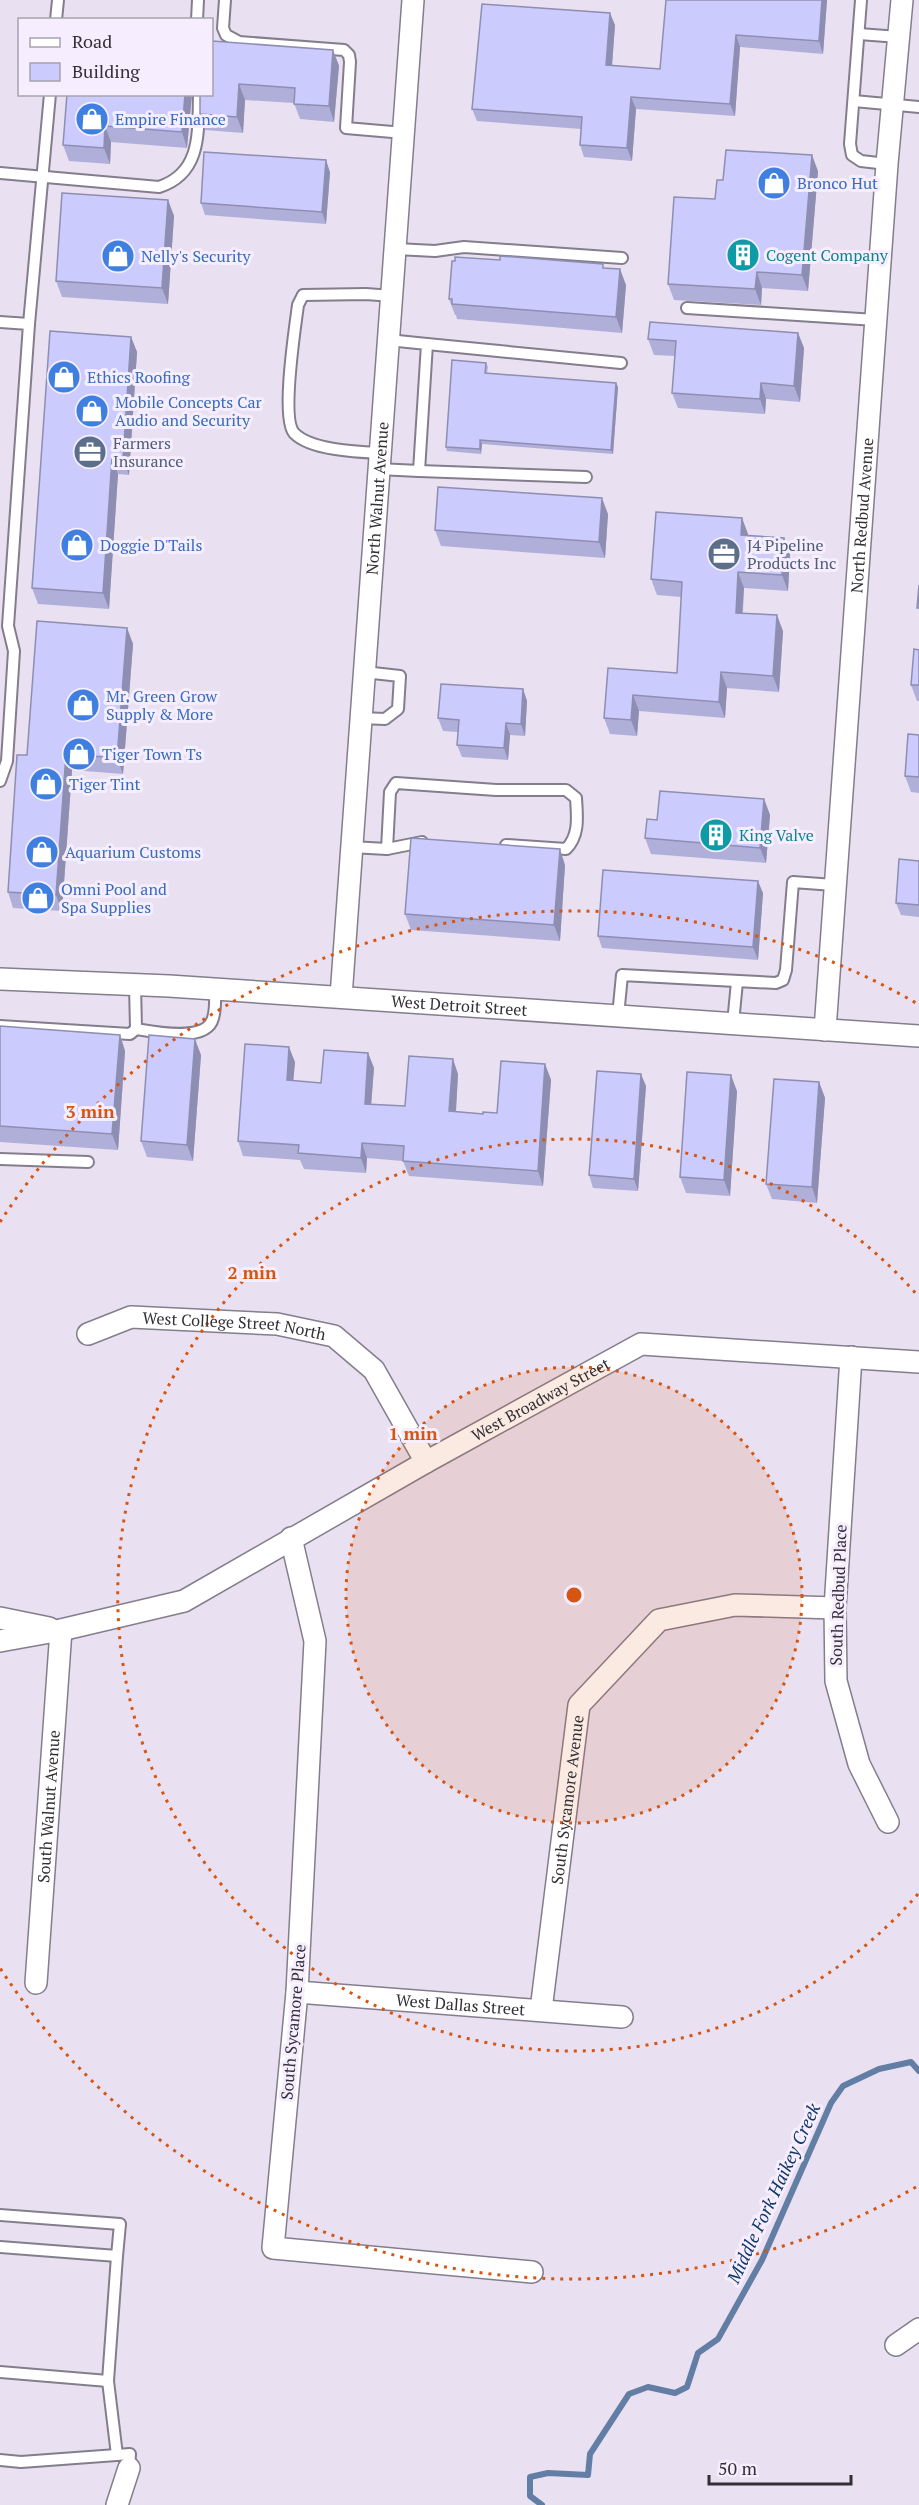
<svg xmlns="http://www.w3.org/2000/svg" width="919" height="2505" font-family="'PT Serif',serif">
  <style>
    .lines { fill: none; stroke-linecap: round; stroke-linejoin: round }
    .stream { stroke: #627ea4; stroke-width: 6 }
    .lane-casing { stroke: #847d8c; stroke-width: 14 }
    .street-casing { stroke: #847d8c; stroke-width: 24 }
    .lane { stroke: #fff; stroke-width: 10 }
    .street { stroke: #fff; stroke-width: 21 }
    .wall { fill: #afafda }
    .shaded-wall { fill: #8e8eb2 }
    .building { fill: #cbcbfe; stroke: #8e8eb2; stroke-width: 1.5 }
    .ring { fill: none; stroke: #d65510; stroke-width: 3; stroke-dasharray: 3 6 }
    .labels { text-anchor: middle; dominant-baseline: central; stroke-width: 6; stroke-linejoin: round; paint-order: stroke }
    .shop-label { font-size: 16px; fill: #366cbe; stroke: #f6eeff; text-anchor: start }
    .culture-label { font-size: 16px; fill: #0d838f; stroke: #f6eeff; text-anchor: start }
    .service-label { font-size: 16px; fill: #4e5e75; stroke: #f6eeff; text-anchor: start }
    .street-label { font-size: 16px; fill: #322f35; stroke: #f6eeff }
    .water-label { font-size: 18px; font-style: italic; fill: #103969; stroke: #f6eeff }
    .centre { fill: #d65510; stroke: #f6eeff; stroke-width: 3 }
    .ring-label { font-size: 18px; text-anchor: middle; font-weight: bold; fill: #d65510; stroke: #f6eeff; stroke-width: 6; stroke-linejoin: round; paint-order: stroke }
  </style>
  <rect width="100%" height="100%" fill="#e9e1f1"/>
  <g class="lines">
    <path class="stream" d="M542,2505L530,2496V2477L548,2473L588,2475L590,2454L629,2394L648,2387L675,2393L687,2387L698,2353L718,2339L762,2260L831,2103L843,2086L879,2069L911,2062L919,2071"/>
    <defs>
      <g id="lane">
        <path d="M225,0L223,28L226,35L239,42L344,50L349,55L350,62L346,128L404,133"/>
        <path d="M861,0L850,144L852,155L861,161L887,164"/>
        <path d="M56,20L58,0"/>
        <path d="M197,20L198,0"/>
        <path d="M859,34L899,37"/>
        <path d="M854,101L919,107"/>
        <path d="M0,173L159,187C202,173 198,132 199,94"/>
        <path d="M396,249L435,251L464,247L622,258"/>
        <path d="M687,308L876,320"/>
        <path d="M0,322L29,324L8,626L14,651L7,761L0,781"/>
        <path d="M29,324L50,94"/>
        <path d="M427,344L621,363"/>
        <path d="M379,453C357,452 310,450 294,433C281,418 295,328 298,305L303,295L366,294L392,296"/>
        <path d="M378,469L419,471L427,344L388,340"/>
        <path d="M419,471L586,477"/>
        <path d="M361,718L385,719L398,709L400,676L364,672"/>
        <path d="M351,847L387,849L422,842"/>
        <path d="M387,849L390,792L396,783L496,790H566L576,798C577,816 580,835 566,849L506,845"/>
        <path d="M618,1016L622,975L776,983L783,980L786,970L793,882L834,885"/>
        <path d="M733,1023L737,982"/>
        <path d="M0,1026L130,1034L136,1029L135,985"/>
        <path d="M136,1029C154,1032 207,1043 213,1018C216,1009 215,998 215,989"/>
        <path d="M0,1159L88,1162"/>
        <path d="M0,2215L120,2224L117,2256L0,2247"/>
        <path d="M0,2372L108,2381"/>
        <path d="M117,2455L108,2381L117,2256"/>
        <path d="M0,2460L21,2462L130,2454L129,2468"/>
      </g>
      <g id="street">
        <path id="s1" d="M0,979L169,986L919,1036"/>
        <path id="s2" d="M341,997L413,0"/>
        <path id="s3" d="M825,1030L887,164L902,0"/>
        <path id="s4" d="M88,1334L131,1317L277,1324L334,1336L374,1370L426,1462"/>
        <path d="M851,1357L835,1608L836,1681L859,1764L888,1822"/>
        <path d="M291,1538L315,1641L297,1992L273,2248L532,2272"/>
        <path d="M0,1618L49,1628"/>
        <path id="s5" d="M0,1641L61,1630L184,1601L426,1462L641,1344L919,1362"/>
        <path id="s6" d="M36,1983L61,1630"/>
        <path id="s7" d="M297,1992L622,2017"/>
        <path id="s8" d="M541,2010L579,1705L659,1620L735,1605L835,1608"/>
        <path d="M896,2345L919,2329"/>
        <path d="M117,2505L129,2468"/>
      </g>
    </defs>
    <use href="#lane" class="lane-casing"/>
    <use href="#street" class="street-casing"/>
    <use href="#lane" class="lane"/>
    <use href="#street" class="street"/>
  </g>
  <g class="wall">
    <path d="M666,0H827L823,54L740,47L735,116L636,109L632,161L584,157L580,145L581,129L477,121L472,109L615,25L612,66L660,69Z"/>
    <path d="M333,50L339,66L334,122L300,119L294,103L245,100L243,133L205,130L200,114V94Z"/>
    <path d="M67,94H192L187,148L111,142L110,164L69,161L63,145Z"/>
    <path d="M818,171L808,291L762,288L761,305L674,300L668,284L715,199L723,180Z"/>
    <path d="M330,172L326,224L205,215L201,203Z"/>
    <path d="M168,200L174,216L168,304L62,297L56,281Z"/>
    <path d="M605,268L626,285L622,333L457,319L456,315H455L449,299Z"/>
    <path d="M798,333L804,348L800,402L766,399L765,414L678,408L672,393L675,356L654,355L648,339Z"/>
    <path d="M131,337L137,352L129,475L118,474L109,609L38,604L32,588Z"/>
    <path d="M486,363L488,367L487,373L616,383L618,387L613,454L482,444L481,454L447,451L446,447Z"/>
    <path d="M608,514L605,558L441,546L435,530Z"/>
    <path d="M742,518L748,535L790,554L788,591L744,588L743,613L783,631L779,692L727,688L725,718L639,711L637,736L610,734L604,718L608,668L677,673L681,597L657,595L651,579Z"/>
    <path d="M127,628L133,644L123,774L72,770L62,911L13,908L8,892L27,755Z"/>
    <path d="M919,650V701H917L911,685Z"/>
    <path d="M523,689L527,701L525,736L510,735L508,760L462,757L457,745L458,732L443,731L438,718Z"/>
    <path d="M919,735V793L911,792L905,776Z"/>
    <path d="M764,799L770,815L766,863L651,854L645,838L657,820Z"/>
    <path d="M919,861V917L901,915L896,903Z"/>
    <path d="M565,865L560,941L411,930L405,914Z"/>
    <path d="M763,893L758,960L602,948L598,936Z"/>
    <path d="M0,1026L120,1035L125,1051L118,1150L0,1142Z"/>
    <path d="M368,1053L374,1068L371,1104L405,1106L458,1074L456,1112L483,1114L497,1113L545,1064L551,1080L543,1186L409,1176L403,1161L367,1158L366,1173L304,1169L300,1160L243,1156L238,1141L295,1062L293,1081L321,1083Z"/>
    <path d="M201,1055L193,1161L147,1157L141,1141Z"/>
    <path d="M819,1082L825,1098L817,1203L772,1199L766,1184Z"/>
    <path d="M646,1086L638,1191L593,1188L589,1175Z"/>
    <path d="M737,1091L730,1196L686,1193L680,1177Z"/>
  </g>
  <g class="shaded-wall">
    <path d="M822,0H827L823,54L819,41Z"/>
    <path d="M610,13L615,25L611,78L606,65Z"/>
    <path d="M736,35L740,47L735,116L730,104Z"/>
    <path d="M333,50L339,66L334,122L329,106Z"/>
    <path d="M239,84L245,100L243,133L237,117Z"/>
    <path d="M185,94H192L187,148L182,132Z"/>
    <path d="M631,97L636,109L632,161L627,148Z"/>
    <path d="M105,126L111,142L110,164L104,148Z"/>
    <path d="M812,155L818,171L808,291L802,275Z"/>
    <path d="M326,160L330,172L326,224L322,212Z"/>
    <path d="M168,200L174,216L168,304L162,288Z"/>
    <path d="M620,269L626,285L622,333L616,317Z"/>
    <path d="M757,272L762,288L761,305L755,289Z"/>
    <path d="M798,333L804,348L800,402L794,386Z"/>
    <path d="M131,337L137,352L129,475L123,459Z"/>
    <path d="M616,383L618,387L613,454L611,450Z"/>
    <path d="M761,383L766,399L765,414L760,399Z"/>
    <path d="M480,440L482,444L481,454L480,449Z"/>
    <path d="M112,458L118,474L109,609L103,593Z"/>
    <path d="M602,498L608,514L605,558L599,542Z"/>
    <path d="M742,518L748,534L747,551L741,535Z"/>
    <path d="M784,538L790,554L788,591L782,575Z"/>
    <path d="M738,572L744,588L741,628L736,613Z"/>
    <path d="M777,615L783,631L779,692L773,676Z"/>
    <path d="M127,628L133,644L123,774L117,758Z"/>
    <path d="M721,672L727,688L725,718L719,702Z"/>
    <path d="M523,689L527,701L525,736L521,724Z"/>
    <path d="M633,695L639,711L637,736L631,720Z"/>
    <path d="M506,723L510,735L508,760L504,748Z"/>
    <path d="M66,754L72,770L62,911L56,895Z"/>
    <path d="M764,799L770,815L766,863L760,848Z"/>
    <path d="M560,849L565,865L560,941L554,925Z"/>
    <path d="M758,881L763,893L758,960L753,947Z"/>
    <path d="M120,1035L125,1051L118,1150L112,1134Z"/>
    <path d="M195,1039L201,1055L193,1161L187,1145Z"/>
    <path d="M289,1047L295,1062L292,1095L287,1080Z"/>
    <path d="M368,1053L374,1068L370,1119L365,1104Z"/>
    <path d="M453,1059L458,1074L455,1126L449,1111Z"/>
    <path d="M545,1064L551,1080L543,1186L538,1171Z"/>
    <path d="M641,1074L646,1086L638,1191L634,1179Z"/>
    <path d="M731,1075L737,1091L730,1196L724,1180Z"/>
    <path d="M819,1082L825,1098L817,1203L812,1187Z"/>
    <path d="M362,1143L367,1158L366,1173L361,1158Z"/>
  </g>
  <g class="building">
    <path d="M666,0H822L819,41L736,35L730,104L631,97L627,148L580,145L582,117L472,109L482,4L610,13L606,65L660,69Z"/>
    <path d="M212,41L333,50L329,106L294,104L295,88L239,84L237,117L200,114V94H212Z"/>
    <path d="M67,94H185L182,132L105,126L104,148L63,145Z"/>
    <path d="M726,150L812,155L802,275L757,272L755,289L668,284L674,197L715,199L717,180H723Z"/>
    <path d="M204,152L326,160L322,212L201,203Z"/>
    <path d="M62,193L168,200L162,288L56,281Z"/>
    <path d="M500,256L603,264V268L620,269L616,317L452,304V299H449L452,261H455V257L500,260Z"/>
    <path d="M650,322L798,333L794,386L761,383L760,399L672,393L676,341L648,339Z"/>
    <path d="M50,331L131,337L123,459L112,458L103,593L32,588Z"/>
    <path d="M452,360L486,363L485,373L616,383L611,450L480,440V449L446,447Z"/>
    <path d="M438,487L602,498L599,542L435,530Z"/>
    <path d="M656,512L742,518L741,535L784,538L782,575L738,572L736,613L777,615L773,676L721,672L719,702L633,695L631,720L604,718L608,668L677,673L682,582L651,579Z"/>
    <path d="M919,585V608H917Z"/>
    <path d="M37,621L127,628L117,758L66,754L56,895L8,892L17,755H27Z"/>
    <path d="M914,649L919,650V685H911Z"/>
    <path d="M441,684L523,689L521,724L506,723L504,748L457,745L459,720L438,718Z"/>
    <path d="M908,734L919,735V777L905,776Z"/>
    <path d="M660,791L764,799L760,848L645,838L647,819L657,820Z"/>
    <path d="M411,838L560,849L554,925L405,914Z"/>
    <path d="M899,859L919,861V905L896,903Z"/>
    <path d="M603,870L758,881L753,947L598,936Z"/>
    <path d="M0,1026L120,1035L112,1134L0,1126Z"/>
    <path d="M149,1035L195,1039L187,1145L141,1141Z"/>
    <path d="M245,1044L289,1047L287,1080L321,1083L324,1050L368,1053L365,1104L405,1106L409,1056L453,1059L449,1111L483,1114V1112L497,1113L501,1061L545,1064L538,1171L403,1161L404,1146L362,1143L361,1158L298,1153L299,1145L238,1141Z"/>
    <path d="M597,1071L641,1074L634,1179L589,1175Z"/>
    <path d="M687,1072L731,1075L724,1180L680,1177Z"/>
    <path d="M774,1079L819,1082L812,1187L766,1184Z"/>
  </g>
  <circle cx="574" cy="1595" r="228" fill="#d65510" fill-opacity=".12"/>
  <g class="ring">
    <circle cx="574" cy="1595" r="228"/>
    <path d="M918 1894A456 456 0 1 1 918 1296"/>
    <path d="M916 2187A684 684 0 0 1 0 1968M0 1222A684 684 0 0 1 916 1003"/>
  </g>
  <defs>
    <symbol id="shop-disc" viewBox="-11 -11 22 22"><circle r="9.5" fill="#3f7fe0" stroke="#f6eeff"/><path d="M-5-2.5h2.3a2.7 3.5 0 0 1 5.4 0H5L5.5 6h-11ZM-1.5-2.5h3a1.5 2.3 0 0 0-3 0Z" fill="#fff"/></symbol>
    <symbol id="building-disc" viewBox="-11 -11 22 22"><circle r="9.5" fill="#0f9aa8" stroke="#f6eeff"/><path d="M-4-6H4V6H1V3H-1V6H-4ZM-2.5-4.3h1.7v1.8h-1.7ZM.8-4.3h1.7v1.8H.8ZM-2.5-1h1.7V.8h-1.7ZM.8-1h1.7V.8H.8Z" fill="#fff"/></symbol>
    <symbol id="office-disc" viewBox="-11 -11 22 22"><circle r="9.5" fill="#5c6f8a" stroke="#f6eeff"/><path d="M-6-3h4V-5.5h4V-3h4V5H-6ZM-1-4.5V-3h2v-1.5ZM-6 0V1H6V0Z" fill="#fff"/></symbol>
  </defs>
  <g fill-rule="evenodd">
    <use href="#shop-disc" x="73" y="100" width="38" height="38"/>
    <use href="#shop-disc" x="755" y="164" width="38" height="38"/>
    <use href="#building-disc" x="724" y="236" width="38" height="38"/>
    <use href="#shop-disc" x="99" y="237" width="38" height="38"/>
    <use href="#shop-disc" x="45" y="358" width="38" height="38"/>
    <use href="#shop-disc" x="73" y="392" width="38" height="38"/>
    <use href="#office-disc" x="71" y="433" width="38" height="38"/>
    <use href="#shop-disc" x="58" y="526" width="38" height="38"/>
    <use href="#office-disc" x="705" y="535" width="38" height="38"/>
    <use href="#shop-disc" x="64" y="686" width="38" height="38"/>
    <use href="#shop-disc" x="60" y="735" width="38" height="38"/>
    <use href="#shop-disc" x="27" y="765" width="38" height="38"/>
    <use href="#building-disc" x="697" y="816" width="38" height="38"/>
    <use href="#shop-disc" x="23" y="833" width="38" height="38"/>
    <use href="#shop-disc" x="19" y="879" width="38" height="38"/>
  </g>
  <g class="labels">
    <g class="shop-label">
      <text x="115" y="119">Empire Finance</text>
      <text x="797" y="183">Bronco Hut</text>
      <text x="141" y="256">Nelly's Security</text>
      <text x="87" y="377">Ethics Roofing</text>
      <text x="115" y="402">Mobile Concepts Car<tspan x="115" dy="18">Audio and Security</tspan></text>
      <text x="100" y="545">Doggie D'Tails</text>
      <text x="106" y="696">Mr. Green Grow<tspan x="106" dy="18">Supply &amp; More</tspan></text>
      <text x="102" y="754">Tiger Town Ts</text>
      <text x="69" y="784">Tiger Tint</text>
      <text x="65" y="852">Aquarium Customs</text>
      <text x="61" y="889">Omni Pool and<tspan x="61" dy="18">Spa Supplies</tspan></text>
    </g>
    <g class="culture-label">
      <text x="766" y="255">Cogent Company</text>
      <text x="739" y="835">King Valve</text>
    </g>
    <g class="service-label">
      <text x="113" y="443">Farmers<tspan x="113" dy="18">Insurance</tspan></text>
      <text x="747" y="545">J4 Pipeline<tspan x="747" dy="18">Products Inc</tspan></text>
    </g>
    <g class="street-label">
      <text stroke="none"><textPath href="#s2" startOffset="500">North Walnut Avenue</textPath></text>
      <text stroke="none"><textPath href="#s3" startOffset="516">North Redbud Avenue</textPath></text>
      <text stroke="none"><textPath href="#s1" startOffset="460">West Detroit Street</textPath></text>
      <text stroke="none"><textPath href="#s4" startOffset="150">West College Street North</textPath></text>
      <text stroke="none"><textPath href="#s5" startOffset="598">West Broadway Street</textPath></text>
      <text transform="translate(838 1595) rotate(-88)">South Redbud Place</text>
      <text stroke="none"><textPath href="#s8" startOffset="212">South Sycamore Avenue</textPath></text>
      <text stroke="none"><textPath href="#s6" startOffset="177">South Walnut Avenue</textPath></text>
      <text stroke="none"><textPath href="#s7" startOffset="164">West Dallas Street</textPath></text>
      <text transform="translate(293 2022) rotate(-85)">South Sycamore Place</text>
    </g>
    <g class="water-label">
      <text transform="translate(773 2193) rotate(-65)">Middle Fork Haikey Creek</text>
    </g>
  </g>
  <circle cx="574" cy="1595" r="9" class="centre"/>
  <g class="ring-label">
    <text x="90" y="1118">3 min</text>
    <text x="252" y="1279">2 min</text>
    <text x="413" y="1440">1 min</text>
  </g>
  <rect x="18" y="18" width="195" height="78" fill="#f6eeff" stroke="#a8a2ae" stroke-width="1.5"/>
  <rect x="30" y="38" width="30" height="9" fill="#ffffff" stroke="#a8a2ae" stroke-width="1.5"/>
  <text x="72" y="48" font-size="18" fill="#322f35">Road</text>
  <rect x="30" y="63" width="30" height="18" fill="#cbcbfe" stroke="#a8a2ae" stroke-width="1.5"/>
  <text x="72" y="78" font-size="18" fill="#322f35">Building</text>
  <path d="M709 2475v9h142v-9" fill="none" stroke="#322f35" stroke-width="3"/>
  <text x="718" y="2475" font-size="18" fill="#322f35" stroke="#f6eeff" stroke-width="4.5" paint-order="stroke">50 m</text>
</svg>
